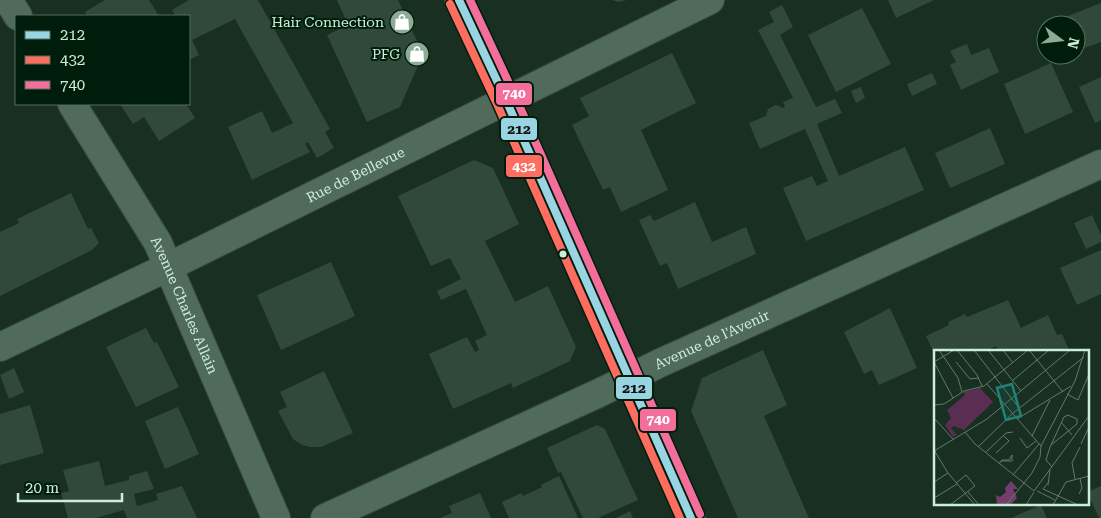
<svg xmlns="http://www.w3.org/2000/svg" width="1101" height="518" font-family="'Roboto Serif',serif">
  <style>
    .building { fill: #31493b }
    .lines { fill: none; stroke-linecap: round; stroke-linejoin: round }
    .minor-casing { stroke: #364a3e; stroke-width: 30 }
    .minor { stroke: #506a5b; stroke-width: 28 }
    .bus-1-casing { stroke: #001d0c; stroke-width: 11 }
    .bus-2-casing { stroke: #001d0c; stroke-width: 11 }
    .bus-3-casing { stroke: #001d0c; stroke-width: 11 }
    .bus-1 { stroke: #98d4e2; stroke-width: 8 }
    .bus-2 { stroke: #ff6c60; stroke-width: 8 }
    .bus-3 { stroke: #f46e9c; stroke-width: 8 }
    .bus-dot { fill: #cbf0d7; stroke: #001d0c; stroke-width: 2 }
    .labels { text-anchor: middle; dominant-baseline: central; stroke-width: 4; stroke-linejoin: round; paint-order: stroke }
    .poi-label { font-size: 14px; fill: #cbf0d7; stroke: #001d0c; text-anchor: end }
    .street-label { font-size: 14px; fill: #cbf0d7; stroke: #001d0c }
    .inset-road { fill: none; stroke: #607c6a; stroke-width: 1 }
    .view { fill: #228278; fill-opacity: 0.15; stroke: #228278; stroke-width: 2.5 }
    .inset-edge { fill: none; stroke: #cbf0d7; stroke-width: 2.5 }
    .line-badge { stroke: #001d0c; stroke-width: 2 }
    .badge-label { font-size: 14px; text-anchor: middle; font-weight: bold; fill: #fff }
    .pale-badge-label { font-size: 14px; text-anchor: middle; font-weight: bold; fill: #111 }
  </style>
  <rect width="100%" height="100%" fill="#182f22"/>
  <g class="building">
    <path d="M105,0H149L159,16H88L85,12Z"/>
    <path d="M189,0H258L330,129L325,132L334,148L317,158L308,142L305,144L310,152L252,180L228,127L262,111L272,133L293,123L235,19L192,40L199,55L189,60V16H175L172,10Z"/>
    <path d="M337,0H398L423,54L400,107L367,122L327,35L348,25Z"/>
    <path d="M612,0H627L618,2Z"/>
    <path d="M888,0H934L896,18Z"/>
    <path d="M1101,3V42L1076,51V25H1051L1050,23Z"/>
    <path d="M782,5L793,27L780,35L816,107L835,99L842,113L817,124L839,176L905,147L924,190L806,241L783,188L812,176L817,186L828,181L805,129L760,149L749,123L766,116L768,109L776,105L783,108L785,107L783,102L793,98L758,30L774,22L769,12Z"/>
    <path d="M862,8L891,64L836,92L808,35Z"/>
    <path d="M967,44L971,55L989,48L999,72L961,90L950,65L956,62L950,51Z"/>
    <path d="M672,53L696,103L641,130L668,190L621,212L610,187L603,190L572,125L589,116L580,98Z"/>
    <path d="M1051,63L1073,112L1025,134L1004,84Z"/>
    <path d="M932,73L937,84L912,96L907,84Z"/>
    <path d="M1101,77V120L1095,123L1079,87Z"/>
    <path d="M861,87L865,98L856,103L851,91Z"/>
    <path d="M120,104H186L195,118L159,141L144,117L133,124Z"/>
    <path d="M990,128L1005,164L950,188L935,153Z"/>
    <path d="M474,160L493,168L519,224L485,241L515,302L548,286L576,347L570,361L513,388L511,383L453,409L429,354L467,337L475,352L479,350L475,341L487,335L466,289L441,300L437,291L461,279L450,258L431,266L398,196Z"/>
    <path d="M71,193L88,229L91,228L99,243L92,250L0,296V232L19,223L17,219Z"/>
    <path d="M695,202L712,242L746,227L756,254L678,289L667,263L660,266L639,220L650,215L654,221Z"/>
    <path d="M1092,215L1101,235V242L1086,249L1074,223Z"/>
    <path d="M1101,250V294L1077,305L1060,268Z"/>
    <path d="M331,262L355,316L281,350L257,295Z"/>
    <path d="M1008,300L1021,328L1048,315L1057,335L1062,334L1070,352H999L996,346L983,352H935V355L926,336L949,325L948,322L965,314L967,317Z"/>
    <path d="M890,308L917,368L879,385L872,370L864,374L844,332Z"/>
    <path d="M146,328L154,343L157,342L179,387L136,407L106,347Z"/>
    <path d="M763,350L787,405L764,416L809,518H738L691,411L702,378Z"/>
    <path d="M14,368L24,392L9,399L0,375Z"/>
    <path d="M324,371L353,433L321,447H310L302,445L293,439L278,411L287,407L280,392Z"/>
    <path d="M30,405L44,453L0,465V414Z"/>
    <path d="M178,407L199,454L165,469L145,421Z"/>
    <path d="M597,425L605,429L638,500L598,518H583L561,472L558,473L547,448Z"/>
    <path d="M99,461L105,486L129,480V476L147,471L154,489L134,494L137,506L158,500L156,494L182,486L197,518H127L124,510L96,518H68L61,493L69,491L63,470Z"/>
    <path d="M559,476L578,518H509L502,502L521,493L523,496L542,487L541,485Z"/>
    <path d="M1101,486V518H1099L1087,492Z"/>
    <path d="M480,493L491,518H440L452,513L449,506Z"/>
    <path d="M1041,505L1047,518H1011Z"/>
    <path d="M630,511L633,518H616Z"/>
  </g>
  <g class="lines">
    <defs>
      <g id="minor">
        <path d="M8,0L18,16"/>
        <path d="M459,0L506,100L691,518"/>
        <path id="s1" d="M72,104L158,243L276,518"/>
        <path id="s2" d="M0,347L168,267L710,0"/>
        <path id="s3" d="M325,518L599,393L660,363L1101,164"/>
      </g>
    </defs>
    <use href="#minor" class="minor-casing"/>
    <use href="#minor" class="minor"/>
    <defs>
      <path id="bus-1" d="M459,0L506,100L691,518"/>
      <path id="bus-2" d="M450,4L497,104L680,518"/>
      <path id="bus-3" d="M470,0L515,96L700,514"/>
    </defs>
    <use href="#bus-1" class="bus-1-casing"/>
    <use href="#bus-2" class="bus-2-casing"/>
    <use href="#bus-3" class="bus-3-casing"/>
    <use href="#bus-1" class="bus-1"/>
    <use href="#bus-2" class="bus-2"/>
    <use href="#bus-3" class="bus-3"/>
  </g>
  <defs>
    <symbol id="shop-disc" viewBox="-11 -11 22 22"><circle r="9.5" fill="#8cac98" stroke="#001d0c"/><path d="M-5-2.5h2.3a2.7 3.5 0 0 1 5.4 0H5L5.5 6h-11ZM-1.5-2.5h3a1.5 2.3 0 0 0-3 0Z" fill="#fff"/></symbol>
  </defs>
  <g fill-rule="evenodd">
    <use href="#shop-disc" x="388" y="8" width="28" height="28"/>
    <use href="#shop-disc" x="403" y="40" width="28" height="28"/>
  </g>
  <circle class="bus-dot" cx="563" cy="254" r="4.5"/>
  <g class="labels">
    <g class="poi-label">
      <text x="384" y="22">Hair Connection</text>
      <text x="400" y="54">PFG</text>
    </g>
    <g class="street-label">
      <text stroke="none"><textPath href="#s2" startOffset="395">Rue de Bellevue</textPath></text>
      <text stroke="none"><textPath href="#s1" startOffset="231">Avenue Charles Allain</textPath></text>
      <text stroke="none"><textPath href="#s3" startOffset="426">Avenue de l'Avenir</textPath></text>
    </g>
  </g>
  <g transform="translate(934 350)">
    <rect width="155" height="155" fill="#182f22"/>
    <path d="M77,131L84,139H79L83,148L76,155H63L62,145L66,147L72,142L71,138Z" fill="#753d6b"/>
    <path d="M46,38L59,52L30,80L20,76L17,78L23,85L19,87L11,75L17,68L13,60L31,45L29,42Z" fill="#5a2d52"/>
    <path class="inset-road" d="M5,0L24,28L28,42M23,0L43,25L48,36M40,0L85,58M54,0L87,41M69,0L79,13M95,0L129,42M0,12L19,48M0,12L20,0M22,12L36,29L45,28M78,31L115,0M53,34L107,96M133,44L144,50L155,24M0,55L10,54L30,41L50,36L94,0M0,68L19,89M83,69L137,36M127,72L138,85M31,82L41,94L100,141M98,86L116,50M86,88L93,98L102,91M147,94L155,77M117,95L143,74V69L134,65L130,67L117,95L116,97L112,110L118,117M107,96L141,31L151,0M44,97L78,64L150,7M0,100L14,123L41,155M0,101L53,69L136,0M52,102L72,83L79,82M62,103L75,91L69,85M65,113H66L67,111L68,110H75L78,105V111H67M79,125L105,94M141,129L138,113L146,97M0,132L14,123M114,133L109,139L144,155M114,135L116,120M100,141L155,66M103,141L121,150M34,142L45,155M145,144L148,138L146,128M0,148L23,134M16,155L41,136L32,125L22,133M72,155L98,123L106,107L107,96M92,155L100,142M119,155L132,132L155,126"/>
    <path class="view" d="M78,34L87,66L72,70L63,38Z"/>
    <rect width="155" height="155" class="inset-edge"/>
  </g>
  <g class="line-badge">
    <rect x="495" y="82" width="38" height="24" rx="5" fill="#f46e9c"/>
    <rect x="500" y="117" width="38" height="24" rx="5" fill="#98d4e2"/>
    <rect x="505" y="154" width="38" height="24" rx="5" fill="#ff6c60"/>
    <rect x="615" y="376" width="38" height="24" rx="5" fill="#98d4e2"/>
    <rect x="639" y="408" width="38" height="24" rx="5" fill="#f46e9c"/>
  </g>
  <g class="badge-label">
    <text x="514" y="98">740</text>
    <text x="524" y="171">432</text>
    <text x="658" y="424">740</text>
  </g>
  <g class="pale-badge-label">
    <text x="519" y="134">212</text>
    <text x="634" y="393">212</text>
  </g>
  <rect x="15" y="15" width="175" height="90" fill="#001d0c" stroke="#51715d"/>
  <rect x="25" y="31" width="25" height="8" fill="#98d4e2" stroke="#51715d"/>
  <text x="60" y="40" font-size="15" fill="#cbf0d7">212</text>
  <rect x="25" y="56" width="25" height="8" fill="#ff6c60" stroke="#51715d"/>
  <text x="60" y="65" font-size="15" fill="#cbf0d7">432</text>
  <rect x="25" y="81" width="25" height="8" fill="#f46e9c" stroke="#51715d"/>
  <text x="60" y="90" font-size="15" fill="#cbf0d7">740</text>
  <g transform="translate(1061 40) rotate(105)"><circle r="24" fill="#001d0c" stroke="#51715d"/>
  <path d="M0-4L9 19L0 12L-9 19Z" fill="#8cac98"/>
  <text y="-8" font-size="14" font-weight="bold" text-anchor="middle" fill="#cbf0d7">N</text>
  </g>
  <path d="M18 493v8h104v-8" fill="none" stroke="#cbf0d7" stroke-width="2.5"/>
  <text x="25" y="493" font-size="15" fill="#cbf0d7" stroke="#001d0c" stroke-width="4" paint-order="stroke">20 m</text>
</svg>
